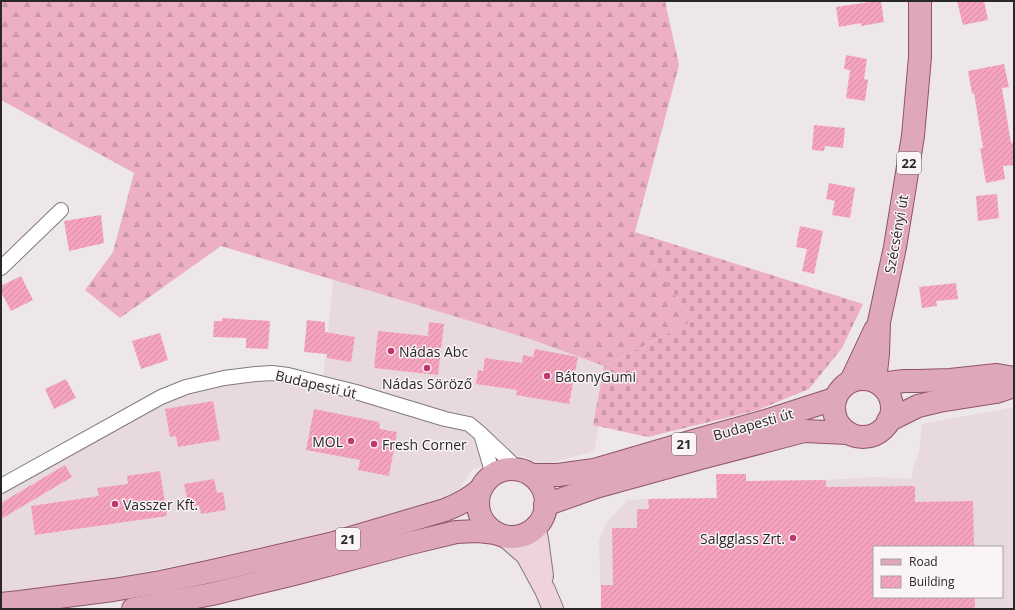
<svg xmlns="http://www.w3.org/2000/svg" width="1015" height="610" font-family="'Open Sans',sans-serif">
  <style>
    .built { fill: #e8d9dd; fill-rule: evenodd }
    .forest { fill: url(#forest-firs) }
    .cemetery { fill: url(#cemetery-stones) }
    .building { fill: url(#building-hatch) }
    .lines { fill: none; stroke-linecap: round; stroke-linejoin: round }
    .street-casing { stroke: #807a7c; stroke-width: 16 }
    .secondary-casing { stroke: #807a7c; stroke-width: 22 }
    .primary-casing { stroke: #905469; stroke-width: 24 }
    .street { stroke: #fff; stroke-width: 14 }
    .secondary { stroke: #eed3dc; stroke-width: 20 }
    .primary { stroke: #dea7ba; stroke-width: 22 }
    .poi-dot { fill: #c03670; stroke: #faf4f6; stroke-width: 1.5 }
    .labels { text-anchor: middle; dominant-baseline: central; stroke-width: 3; stroke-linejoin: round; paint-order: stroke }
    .shield { fill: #faf4f6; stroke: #686466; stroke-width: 1 }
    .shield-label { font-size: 13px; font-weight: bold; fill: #292728 }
    .street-label { font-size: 14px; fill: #292728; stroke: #faf4f6 }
    .poi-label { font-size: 14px; fill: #292728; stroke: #faf4f6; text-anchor: start }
  </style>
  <defs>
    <pattern id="forest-firs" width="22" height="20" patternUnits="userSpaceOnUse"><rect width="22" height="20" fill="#ecb0c2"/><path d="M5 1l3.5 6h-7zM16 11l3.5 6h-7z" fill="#ca97a7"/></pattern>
    <pattern id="cemetery-stones" width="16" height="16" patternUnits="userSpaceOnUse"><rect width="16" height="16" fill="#ecb0c2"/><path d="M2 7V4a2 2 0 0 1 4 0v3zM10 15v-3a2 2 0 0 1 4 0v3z" fill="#ca97a7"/></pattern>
    <pattern id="building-hatch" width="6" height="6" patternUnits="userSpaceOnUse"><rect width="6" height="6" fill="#f6a4be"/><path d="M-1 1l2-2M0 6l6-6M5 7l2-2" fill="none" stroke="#d38da3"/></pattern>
  </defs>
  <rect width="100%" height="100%" fill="#ede7e8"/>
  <g class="built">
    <path d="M333,280L530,339L604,366L593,425L599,426L594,451L543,465L521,455L473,469L459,489L443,499L323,533L204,561L94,581L13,592L1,593V495L162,403L190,391L231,382L260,380L296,383L322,390Z"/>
    <path d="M1014,407V609H601L599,541L606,523L628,500L648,499L716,498V474H746V481L826,480L874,477L912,479L913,468L919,452L922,424ZM874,547H1002V597H874Z"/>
  </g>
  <path class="forest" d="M1,1H665L679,65L635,232L650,259L693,321L604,366L530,339L221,246L120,318L85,290L113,252L134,173L1,100Z"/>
  <path class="cemetery" d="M635,232L863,304L842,348L809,389L758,410L648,437L593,425L604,366L693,321L650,259Z"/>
  <g class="building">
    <path d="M876,1H881L884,22L861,26V23L839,27L836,7Z"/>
    <path d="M957,1H984L988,20L963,25Z"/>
    <path d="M846,55L867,59L864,79L868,80L865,101L846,98L850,70L844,69Z"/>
    <path d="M1004,64L1009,87L1002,88L1011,143H1014V165L1003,166L1005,179L986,183L980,148H983L974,93L972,94L968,71Z"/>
    <path d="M814,125L845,128L843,148L825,146L824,151L812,150Z"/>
    <path d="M829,183L855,188L850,218L832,215L835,201L826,199Z"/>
    <path d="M997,194L999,218L978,221L976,196Z"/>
    <path d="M101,215L104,243L69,251L64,221Z"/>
    <path d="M800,226L823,231L814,274L802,271L807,249L796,247Z"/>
    <path d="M21,276L33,300L11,311L1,292V286Z"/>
    <path d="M956,283L958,299L936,301L937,306L922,308L919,287Z"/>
    <path d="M222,318L270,321L268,349L246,348V338L213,337L214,321H222Z"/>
    <path d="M307,320L325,322V332L355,337L351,362L327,358V354L304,352Z"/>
    <path d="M429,322L444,324L438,375L374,368L378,331L428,336Z"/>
    <path d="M160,333L168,360L141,369L132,341Z"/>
    <path d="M535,349L578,357L569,404L516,395L517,390L476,384L478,370L483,371L485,358L522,363L523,355L533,357Z"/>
    <path d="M66,379L76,398L54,409L45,389Z"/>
    <path d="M213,401L220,440L178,447L176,436L170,437L165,409Z"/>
    <path d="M314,409L379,422L380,429L397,432L389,476L358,470L360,460L306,450Z"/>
    <path d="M65,465L72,477L1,519V503Z"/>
    <path d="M160,471L167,516L35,535L31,506L99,496L97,488L128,484L127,476Z"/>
    <path d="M716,474H746V481L826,480V487L915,486V502L973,501L974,547H874V597H975V609H601V585H613L612,528H637V509H649L648,499L717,498Z"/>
    <path d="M214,479L217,493L223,492L226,510L201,514L199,505L189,507L184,484Z"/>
  </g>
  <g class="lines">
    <defs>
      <g id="street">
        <path d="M1,268L61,210"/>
        <path d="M481,434L491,468L490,477"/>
        <path d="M1,486L161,397L186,387L224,378L256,374L272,373L288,375L356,392L445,419L469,424L481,434L519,470"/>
      </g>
      <g id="secondary">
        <path d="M535,527L538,539L543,576"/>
        <path d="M503,535L526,555L545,590L553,609"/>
      </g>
      <g id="primary">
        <circle cx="863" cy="408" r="29"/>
        <path d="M851,381L875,330"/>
        <path d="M875,381L878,354L879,322L895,247L913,136L920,57V1"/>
        <path d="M880,384L904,381H917L950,380L997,375L1014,378"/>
        <path d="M888,421L918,406L939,401L996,392L1014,386"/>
        <circle cx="512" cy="503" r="34"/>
        <path d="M531,475H558L594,470L693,441L769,420L828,401L835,398"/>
        <path d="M545,505L596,487L701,458L804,431L848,433"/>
        <path d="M1,604L20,602L113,590L161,582L208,572L330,544L445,510C458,505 470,499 481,489"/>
        <path d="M133,609L212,594L294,574L411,543L456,532L478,531L496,533"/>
      </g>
    </defs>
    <use href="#street" class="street-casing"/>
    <use href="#secondary" class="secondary-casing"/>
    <use href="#primary" class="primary-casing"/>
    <use href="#street" class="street"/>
    <use href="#secondary" class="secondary"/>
    <use href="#primary" class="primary"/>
  </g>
  <g class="poi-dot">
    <circle cx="391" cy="351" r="4"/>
    <circle cx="427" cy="368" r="4"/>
    <circle cx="547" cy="376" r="4"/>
    <circle cx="351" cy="441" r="4"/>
    <circle cx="374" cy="444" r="4"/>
    <circle cx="115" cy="504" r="4"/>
    <circle cx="793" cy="538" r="4"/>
  </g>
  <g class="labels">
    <g class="shield">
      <rect x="897" y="152" width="24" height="22" rx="3"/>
      <rect x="672" y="433" width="24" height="22" rx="3"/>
      <rect x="336" y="528" width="24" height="22" rx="3"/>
    </g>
    <g class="shield-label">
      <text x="909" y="163">22</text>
      <text x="684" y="444">21</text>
      <text x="348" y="539">21</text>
    </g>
    <g class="street-label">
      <text transform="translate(896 234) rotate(-80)">Szécsényi út</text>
      <text transform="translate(316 384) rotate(13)">Budapesti út</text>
      <text transform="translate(753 424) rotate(-16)">Budapesti út</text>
    </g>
    <g class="poi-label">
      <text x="399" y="351">Nádas Abc</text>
      <text x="555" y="376">BátonyGumi</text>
      <text x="427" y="383" text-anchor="middle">Nádas Söröző</text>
      <text x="343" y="441" text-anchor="end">MOL</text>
      <text x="382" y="444">Fresh Corner</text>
      <text x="123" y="504">Vasszer Kft.</text>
      <text x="785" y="538" text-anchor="end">Salgglass Zrt.</text>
    </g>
  </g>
  <rect width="1015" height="610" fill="none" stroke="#292728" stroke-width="4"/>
  <rect x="873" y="546" width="130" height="52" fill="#faf4f6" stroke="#a6a2a4"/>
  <rect x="881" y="559" width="20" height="6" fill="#dea7ba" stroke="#a6a2a4"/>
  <text x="909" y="566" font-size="12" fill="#292728">Road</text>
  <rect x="881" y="576" width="20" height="12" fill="url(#building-hatch)" stroke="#a6a2a4"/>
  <text x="909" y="586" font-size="12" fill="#292728">Building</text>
</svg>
